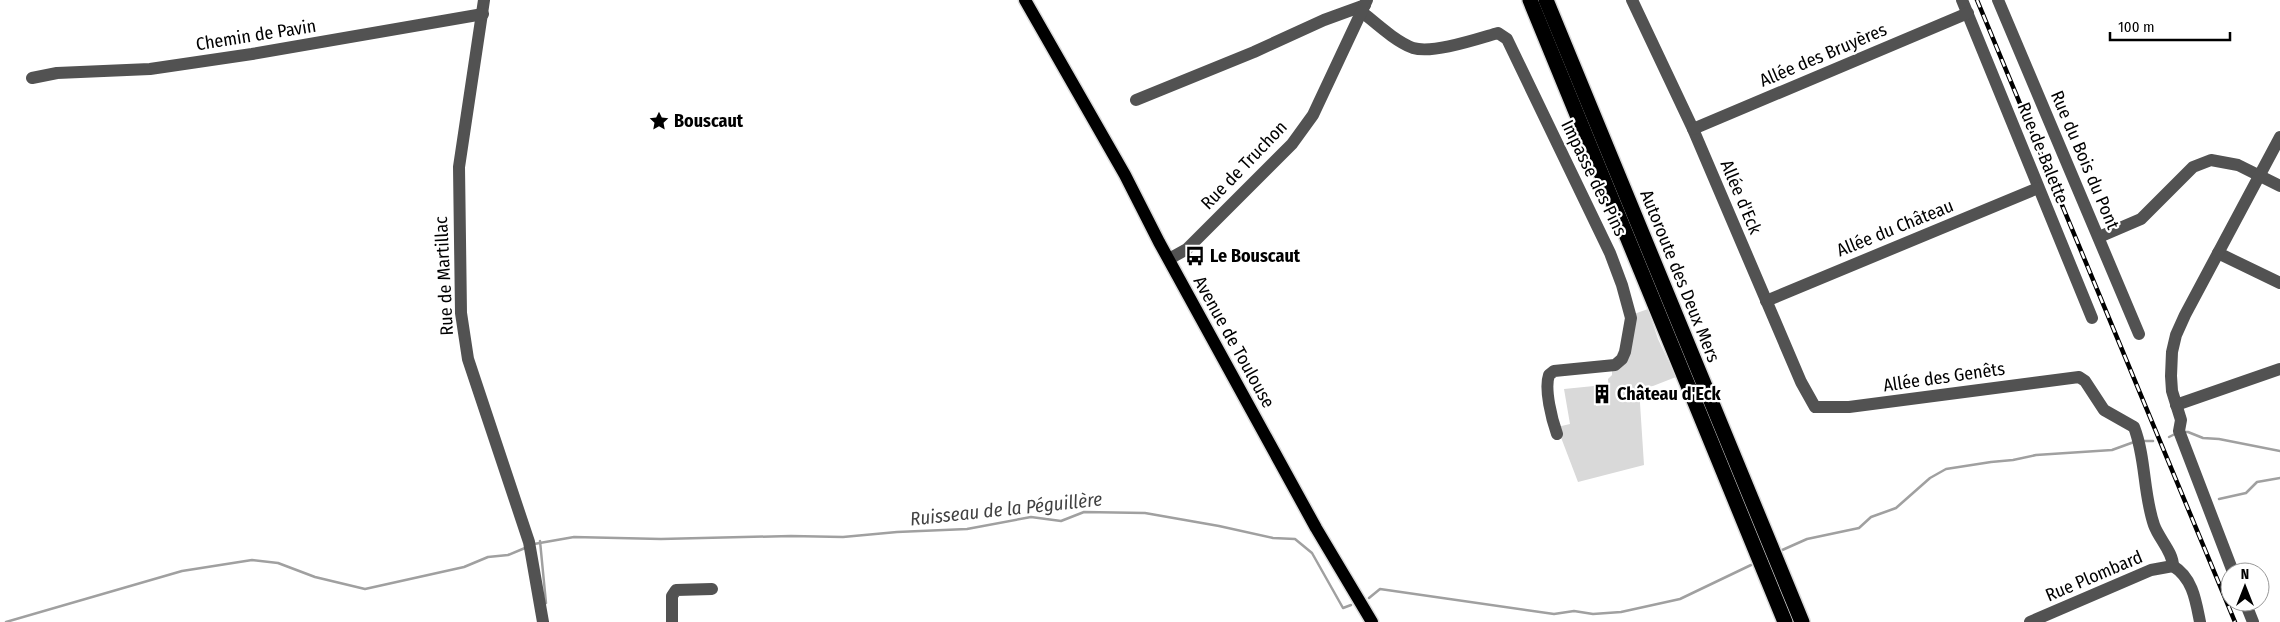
<svg xmlns="http://www.w3.org/2000/svg" width="2280" height="622" font-family="'Fira Sans Condensed',sans-serif">
  <style>
    .green { fill: #d9d9d9 }
    .lines { fill: none; stroke-linecap: round; stroke-linejoin: round }
    .stream { stroke: #a0a0a0; stroke-width: 2.5 }
    .major-casing { stroke: #dbdbdb; stroke-width: 15 }
    .highway-casing { stroke: #dbdbdb; stroke-width: 18 }
    .minor { stroke: #525252; stroke-width: 12 }
    .major { stroke: #000; stroke-width: 12 }
    .highway { stroke: #000; stroke-width: 15 }
    .rail-casing { stroke: #000; stroke-width: 4.5 }
    .rail { stroke: #fff; stroke-width: 2.5; stroke-dasharray: 8; stroke-linecap: butt }
    .labels { text-anchor: middle; dominant-baseline: central; stroke-width: 4.5; stroke-linejoin: round; paint-order: stroke }
    .street-label { font-size: 18px; fill: #000; stroke: #fff }
    .poi-label { font-size: 18px; font-weight: bold; fill: #000; stroke: #fff; text-anchor: start }
    .water-label { font-size: 19px; font-style: italic; fill: #414141; stroke: #fff }
  </style>
  <rect width="100%" height="100%" fill="#fff"/>
  <path class="green" d="M1648,309L1658,339L1676,377L1653,386L1639,388L1644,465L1578,482L1557,427L1570,424L1564,389L1594,386L1596,406L1610,404L1608,379L1612,375V367L1634,314Z"/>
  <g class="lines">
    <g class="stream">
      <path d="M2184,432H2188L2203,438L2219,439L2280,451"/>
      <path d="M2169,437L2175,434"/>
      <path d="M2144,441H2153"/>
      <path d="M2219,499L2246,493L2257,482L2280,478"/>
      <path d="M540,541L546,603"/>
      <path d="M534,544L574,537L661,539L791,536L843,537L897,532L967,529L1031,517L1061,521L1084,512L1145,513L1219,526L1273,538L1295,539L1312,553L1343,608L1351,605"/>
      <path d="M1780,551L1807,539L1859,528L1871,517L1896,508L1930,478L1946,469L1991,462L2013,460L2036,455L2112,450L2134,442"/>
      <path d="M1369,598L1380,589L1554,614L1574,611L1593,614L1621,612L1680,599L1751,565"/>
      <path d="M6,622L182,571L252,560L278,563L315,577L365,589L464,567L488,557L508,555L525,548"/>
    </g>
    <defs>
      <path id="major" d="M1025,0L1125,175L1159,242L1316,528L1372,622"/>
      <g id="highway">
        <path d="M1530,0L1785,622"/>
        <path d="M1546,0L1802,622"/>
      </g>
    </defs>
    <use href="#major" class="major-casing"/>
    <use href="#highway" class="highway-casing"/>
    <g class="minor">
      <path d="M484,0L459,167L461,313L468,359L529,542L543,622"/>
      <path d="M1632,0L1693,129L1801,382L1815,407H1849L2079,377L2085,381L2104,410L2134,427C2146,458 2143,493 2154,525C2159,539 2173,552 2173,566"/>
      <path d="M1962,0L2092,318"/>
      <path d="M1998,0L2139,334"/>
      <path d="M1362,12C1377,24 1395,41 1413,48C1433,54 1477,39 1498,33L1507,39L1610,253L1622,285L1631,318L1625,352L1622,359L1615,365L1554,371L1549,375C1544,389 1552,420 1557,434"/>
      <path d="M32,78L57,73L150,69L252,54L483,14"/>
      <path d="M1136,100L1254,52L1324,20L1365,5"/>
      <path d="M1693,129L1968,13"/>
      <path d="M2099,237L2141,219L2193,167L2211,160L2238,165L2280,186"/>
      <path d="M2218,253L2280,283"/>
      <path d="M1169,259L1187,249L1292,144L1313,115L1367,0"/>
      <path d="M1766,301L2038,188"/>
      <path d="M2176,405L2280,369"/>
      <path d="M2173,566C2193,578 2196,602 2200,622"/>
      <path d="M2233,572L2179,431L2181,420L2172,391L2171,376L2172,352L2176,335L2185,315L2280,137"/>
      <path d="M2245,602L2253,622"/>
      <path d="M672,622V596L676,590L712,589"/>
      <path d="M2030,622L2151,570L2173,566"/>
    </g>
    <use href="#major" class="major"/>
    <use href="#highway" class="highway"/>
    <defs>
      <path id="rail" d="M1977,0L2235,622"/>
    </defs>
    <use href="#rail" class="rail-casing"/>
    <use href="#rail" class="rail"/>
  </g>
  <defs>
    <symbol id="sight-bare" viewBox="-9 -9 18 18"><path d="M0-6L1.8-2.2L6-1.7L2.9 1.2L3.7 5.4L0 3.3L-3.7 5.4L-2.9 1.2L-6-1.7L-1.8-2.2Z" fill="#000" stroke="#fff" stroke-width="2.5" paint-order="stroke"/></symbol>
    <symbol id="bus-bare" viewBox="-9 -9 18 18"><path d="M-5-6H5V4H4V6H2V4H-2V6H-4V4H-5ZM-3.5-4V0h7V-4ZM-3.5 1.2v1.5H-2V1.2ZM2 1.2v1.5H3.5V1.2Z" fill="#000" stroke="#fff" stroke-width="2.5" paint-order="stroke"/></symbol>
    <symbol id="building-bare" viewBox="-9 -9 18 18"><path d="M-4-6H4V6H1V3H-1V6H-4ZM-2.5-4.3h1.7v1.8h-1.7ZM.8-4.3h1.7v1.8H.8ZM-2.5-1h1.7V.8h-1.7ZM.8-1h1.7V.8H.8Z" fill="#000" stroke="#fff" stroke-width="2.5" paint-order="stroke"/></symbol>
  </defs>
  <g fill-rule="evenodd">
    <use href="#sight-bare" x="645" y="107" width="28" height="28"/>
    <use href="#bus-bare" x="1181" y="242" width="28" height="28"/>
    <use href="#building-bare" x="1588" y="380" width="28" height="28"/>
  </g>
  <g class="labels">
    <g class="street-label">
      <text transform="translate(256 35) rotate(-9)">Chemin de Pavin</text>
      <text transform="translate(1823 55) rotate(-23)">Allée des Bruyères</text>
      <text transform="translate(2043 153) rotate(68)">Rue de Balette</text>
      <text transform="translate(2085 160) rotate(67)">Rue du Bois du Pont</text>
      <text transform="translate(1244 165) rotate(-46)">Rue de Truchon</text>
      <text transform="translate(1594 178) rotate(64)">Impasse des Pins</text>
      <text transform="translate(1741 197) rotate(67)">Allée d'Eck</text>
      <text transform="translate(1895 228) rotate(-22)">Allée du Château</text>
      <text transform="translate(444 276) rotate(-93)">Rue de Martillac</text>
      <text transform="translate(1680 276) rotate(68)">Autoroute des Deux Mers</text>
      <text transform="translate(1234 342) rotate(61)">Avenue de Toulouse</text>
      <text transform="translate(1944 377) rotate(-8)">Allée des Genêts</text>
      <text transform="translate(2094 576) rotate(-23)">Rue Plombard</text>
    </g>
    <g class="poi-label">
      <text x="674" y="121">Bouscaut</text>
      <text x="1210" y="256">Le Bouscaut</text>
      <text x="1617" y="394">Château d'Eck</text>
    </g>
    <g class="water-label">
      <text transform="translate(1006 509) rotate(-6)">Ruisseau de la Péguillère</text>
    </g>
  </g>
  <g transform="translate(2245 587)"><circle r="24" fill="#ffffff" stroke="#999999"/>
  <path d="M0-4L9 19L0 12L-9 19Z" fill="#000000"/>
  <text y="-8" font-size="14" font-weight="bold" text-anchor="middle" fill="#000000">N</text>
  </g>
  <path d="M2110 32v8h120v-8" fill="none" stroke="#000000" stroke-width="2.5"/>
  <text x="2118" y="32" font-size="15" fill="#000000" stroke="#ffffff" stroke-width="4" paint-order="stroke">100 m</text>
</svg>
